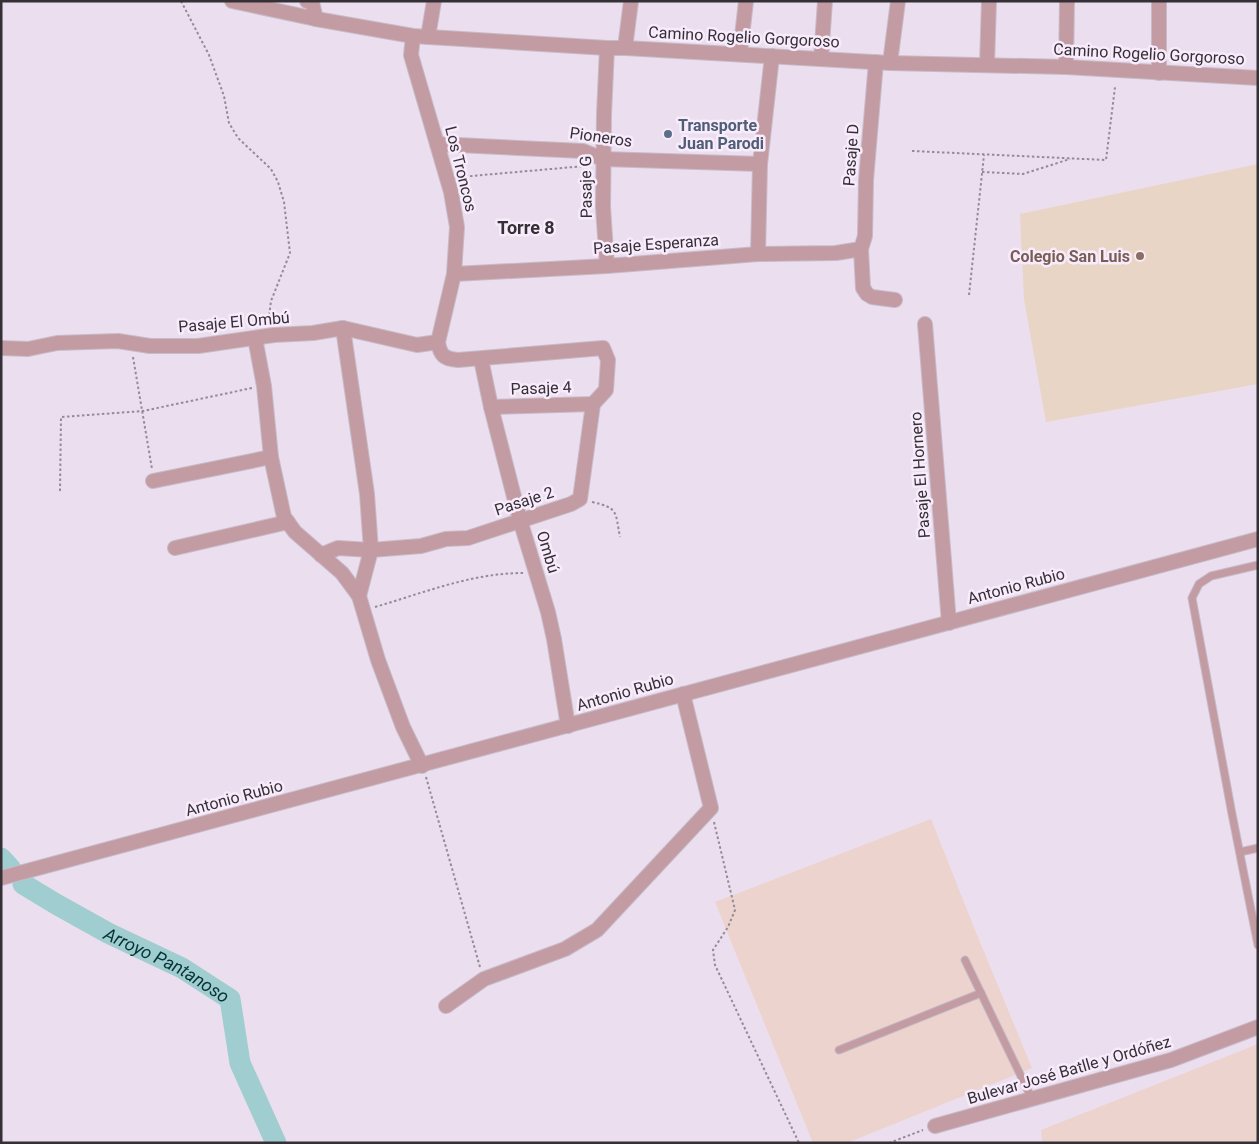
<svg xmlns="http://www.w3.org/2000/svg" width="1259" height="1144" font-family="Roboto,sans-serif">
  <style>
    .industrial { fill: #edd3cd }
    .education { fill: #e9d5c6 }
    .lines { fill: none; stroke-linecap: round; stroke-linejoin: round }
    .river { stroke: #9fcdd0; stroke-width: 21 }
    .service-casing { stroke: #c7bbc9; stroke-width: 9 }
    .minor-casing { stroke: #c7bbc9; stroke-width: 16 }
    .path { stroke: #958b97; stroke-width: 2; stroke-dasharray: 2.5 2.5; stroke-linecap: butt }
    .service { stroke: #c39ba2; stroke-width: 7 }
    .minor { stroke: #c39ba2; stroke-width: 14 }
    .service-dot { fill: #5c6f8a; stroke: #f8ebfb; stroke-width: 2 }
    .education-dot { fill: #8d6e63; stroke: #f8ebfb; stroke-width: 2 }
    .labels { text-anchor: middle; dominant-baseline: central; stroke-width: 5; stroke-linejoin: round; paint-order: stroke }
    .street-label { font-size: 16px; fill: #353036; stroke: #f8ebfb }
    .service-label { font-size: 16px; font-weight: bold; fill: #4e5e75; stroke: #f8ebfb; text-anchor: start }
    .education-label { font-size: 16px; font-weight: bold; fill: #785e54; stroke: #f8ebfb; text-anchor: end }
    .neighbourhood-label { font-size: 18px; font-weight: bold; fill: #353036; stroke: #f8ebfb }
    .water-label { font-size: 18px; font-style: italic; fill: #053336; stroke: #f8ebfb }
  </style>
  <rect width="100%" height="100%" fill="#ebdeee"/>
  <g class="industrial">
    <path d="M931,819L973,925L1032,1068L847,1143H813L715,902Z"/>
    <path d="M1258,1044V1143H1042L1041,1130Z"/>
  </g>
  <path class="education" d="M1258,164V384L1046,422L1024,299L1020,214Z"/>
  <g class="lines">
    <g class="river">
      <path d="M1,858L11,869"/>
      <path id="s1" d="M23,884L56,904L108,933L182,968L230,999L240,1063L276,1143"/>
    </g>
    <defs>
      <g id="service">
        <path d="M1258,565L1211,576L1199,584L1192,598L1232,814L1258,945"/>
        <path d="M1240,852L1258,848"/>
        <path d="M965,960L1032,1099"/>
        <path d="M839,1050L981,993"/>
      </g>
      <g id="minor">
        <path d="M232,1L316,19L413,36L607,48H625L890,63L1066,67L1258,78"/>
        <path d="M307,1L312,2L316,19"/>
        <path d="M1159,1V73"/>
        <path d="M428,37L434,1"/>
        <path d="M607,48L604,114L603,207L607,266"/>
        <path d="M625,48L631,1"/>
        <path d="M740,54L746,1"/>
        <path d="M821,59L825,1"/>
        <path d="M876,62L866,180L865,236L861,249L863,288L867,294L872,297L895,300"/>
        <path d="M890,63L898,1"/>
        <path d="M987,65L989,1"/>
        <path d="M1066,67L1067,1"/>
        <path d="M437,144L583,151L603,159L760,164"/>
        <path d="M758,254L760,164L772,56"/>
        <path d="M454,274L607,266L758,254L836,253L861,249"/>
        <path d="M925,324L949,623"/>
        <path d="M343,328L367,494L371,550L359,596"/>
        <path d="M255,338L264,386L271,457L284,517L295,532L342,573L359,596L378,660L403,727L422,766"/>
        <path d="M1,348L28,349L57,343L118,341L150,346H198L274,335L313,333L343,328L417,345L438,342"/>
        <path d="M481,359L491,407L520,520L548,612L554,639L568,726"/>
        <path d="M491,407L593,404"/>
        <path d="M153,481L271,457"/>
        <path d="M175,548L288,522"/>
        <path d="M321,555L338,548L371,550L421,546L446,539L468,538L571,504L580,499L593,404L606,390L608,360L603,348L458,360C444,359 440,355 438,342L454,274L457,227L451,192L411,55L413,36"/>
        <path d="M1,878C420,766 839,652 1258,539"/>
        <path d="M446,1006L484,979L565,949L597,930L711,808L683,694"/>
        <path d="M935,1126L1171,1060L1258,1027"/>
      </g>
    </defs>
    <use href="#service" class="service-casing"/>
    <use href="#minor" class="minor-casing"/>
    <g class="path">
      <path d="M181,1L209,55L224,96L229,123L238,138L271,169L278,182L284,202L290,253L271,301L268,324"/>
      <path d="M912,151L1106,160L1115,87"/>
      <path d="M982,172L1023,174L1070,159"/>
      <path d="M460,177L585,166"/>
      <path d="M969,295L984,155"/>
      <path d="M133,357L152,469"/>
      <path d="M60,491L61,417L143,411L252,388"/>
      <path d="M592,502C619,508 615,512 620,537"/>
      <path d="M375,607C423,593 472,573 523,573"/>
      <path d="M426,777L480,967"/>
      <path d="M714,822L735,910L728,927L713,950L715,965L799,1143"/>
      <path d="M889,1143L923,1130"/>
    </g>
    <use href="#service" class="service"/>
    <use href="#minor" class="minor"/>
  </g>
  <circle class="service-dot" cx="668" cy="134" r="5"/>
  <circle class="education-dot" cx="1140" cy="256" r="5"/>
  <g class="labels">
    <g class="street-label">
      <text transform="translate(744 37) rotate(3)">Camino Rogelio Gorgoroso</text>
      <text transform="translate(1149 54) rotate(3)">Camino Rogelio Gorgoroso</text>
      <text transform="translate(601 137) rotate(8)">Pioneros</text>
      <text transform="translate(851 155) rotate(-86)">Pasaje D</text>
      <text transform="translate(461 169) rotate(76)">Los Troncos</text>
      <text transform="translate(586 187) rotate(-91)">Pasaje G</text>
      <text transform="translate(656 244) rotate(-4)">Pasaje Esperanza</text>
      <text transform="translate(234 322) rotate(-5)">Pasaje El Ombú</text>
      <text transform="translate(541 388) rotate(-2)">Pasaje 4</text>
      <text transform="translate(920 475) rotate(-94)">Pasaje El Hornero</text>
      <text transform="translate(524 501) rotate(-18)">Pasaje 2</text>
      <text transform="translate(548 552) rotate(73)">Ombú</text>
      <text transform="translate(1016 586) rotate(-15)">Antonio Rubio</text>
      <text transform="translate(625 692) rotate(-16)">Antonio Rubio</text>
      <text transform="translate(234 798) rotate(-15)">Antonio Rubio</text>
      <text transform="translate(1069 1070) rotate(-16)">Bulevar José Batlle y Ordóñez</text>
    </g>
    <g class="service-label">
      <text x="678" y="125">Transporte<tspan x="678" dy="18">Juan Parodi</tspan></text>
    </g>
    <g class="education-label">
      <text x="1130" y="256">Colegio San Luis</text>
    </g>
    <g class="neighbourhood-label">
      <text x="526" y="227">Torre 8</text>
    </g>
    <g class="water-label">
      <text stroke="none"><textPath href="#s1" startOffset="165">Arroyo Pantanoso</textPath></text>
    </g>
  </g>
  <rect width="1259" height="1144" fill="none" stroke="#353036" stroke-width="5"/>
</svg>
